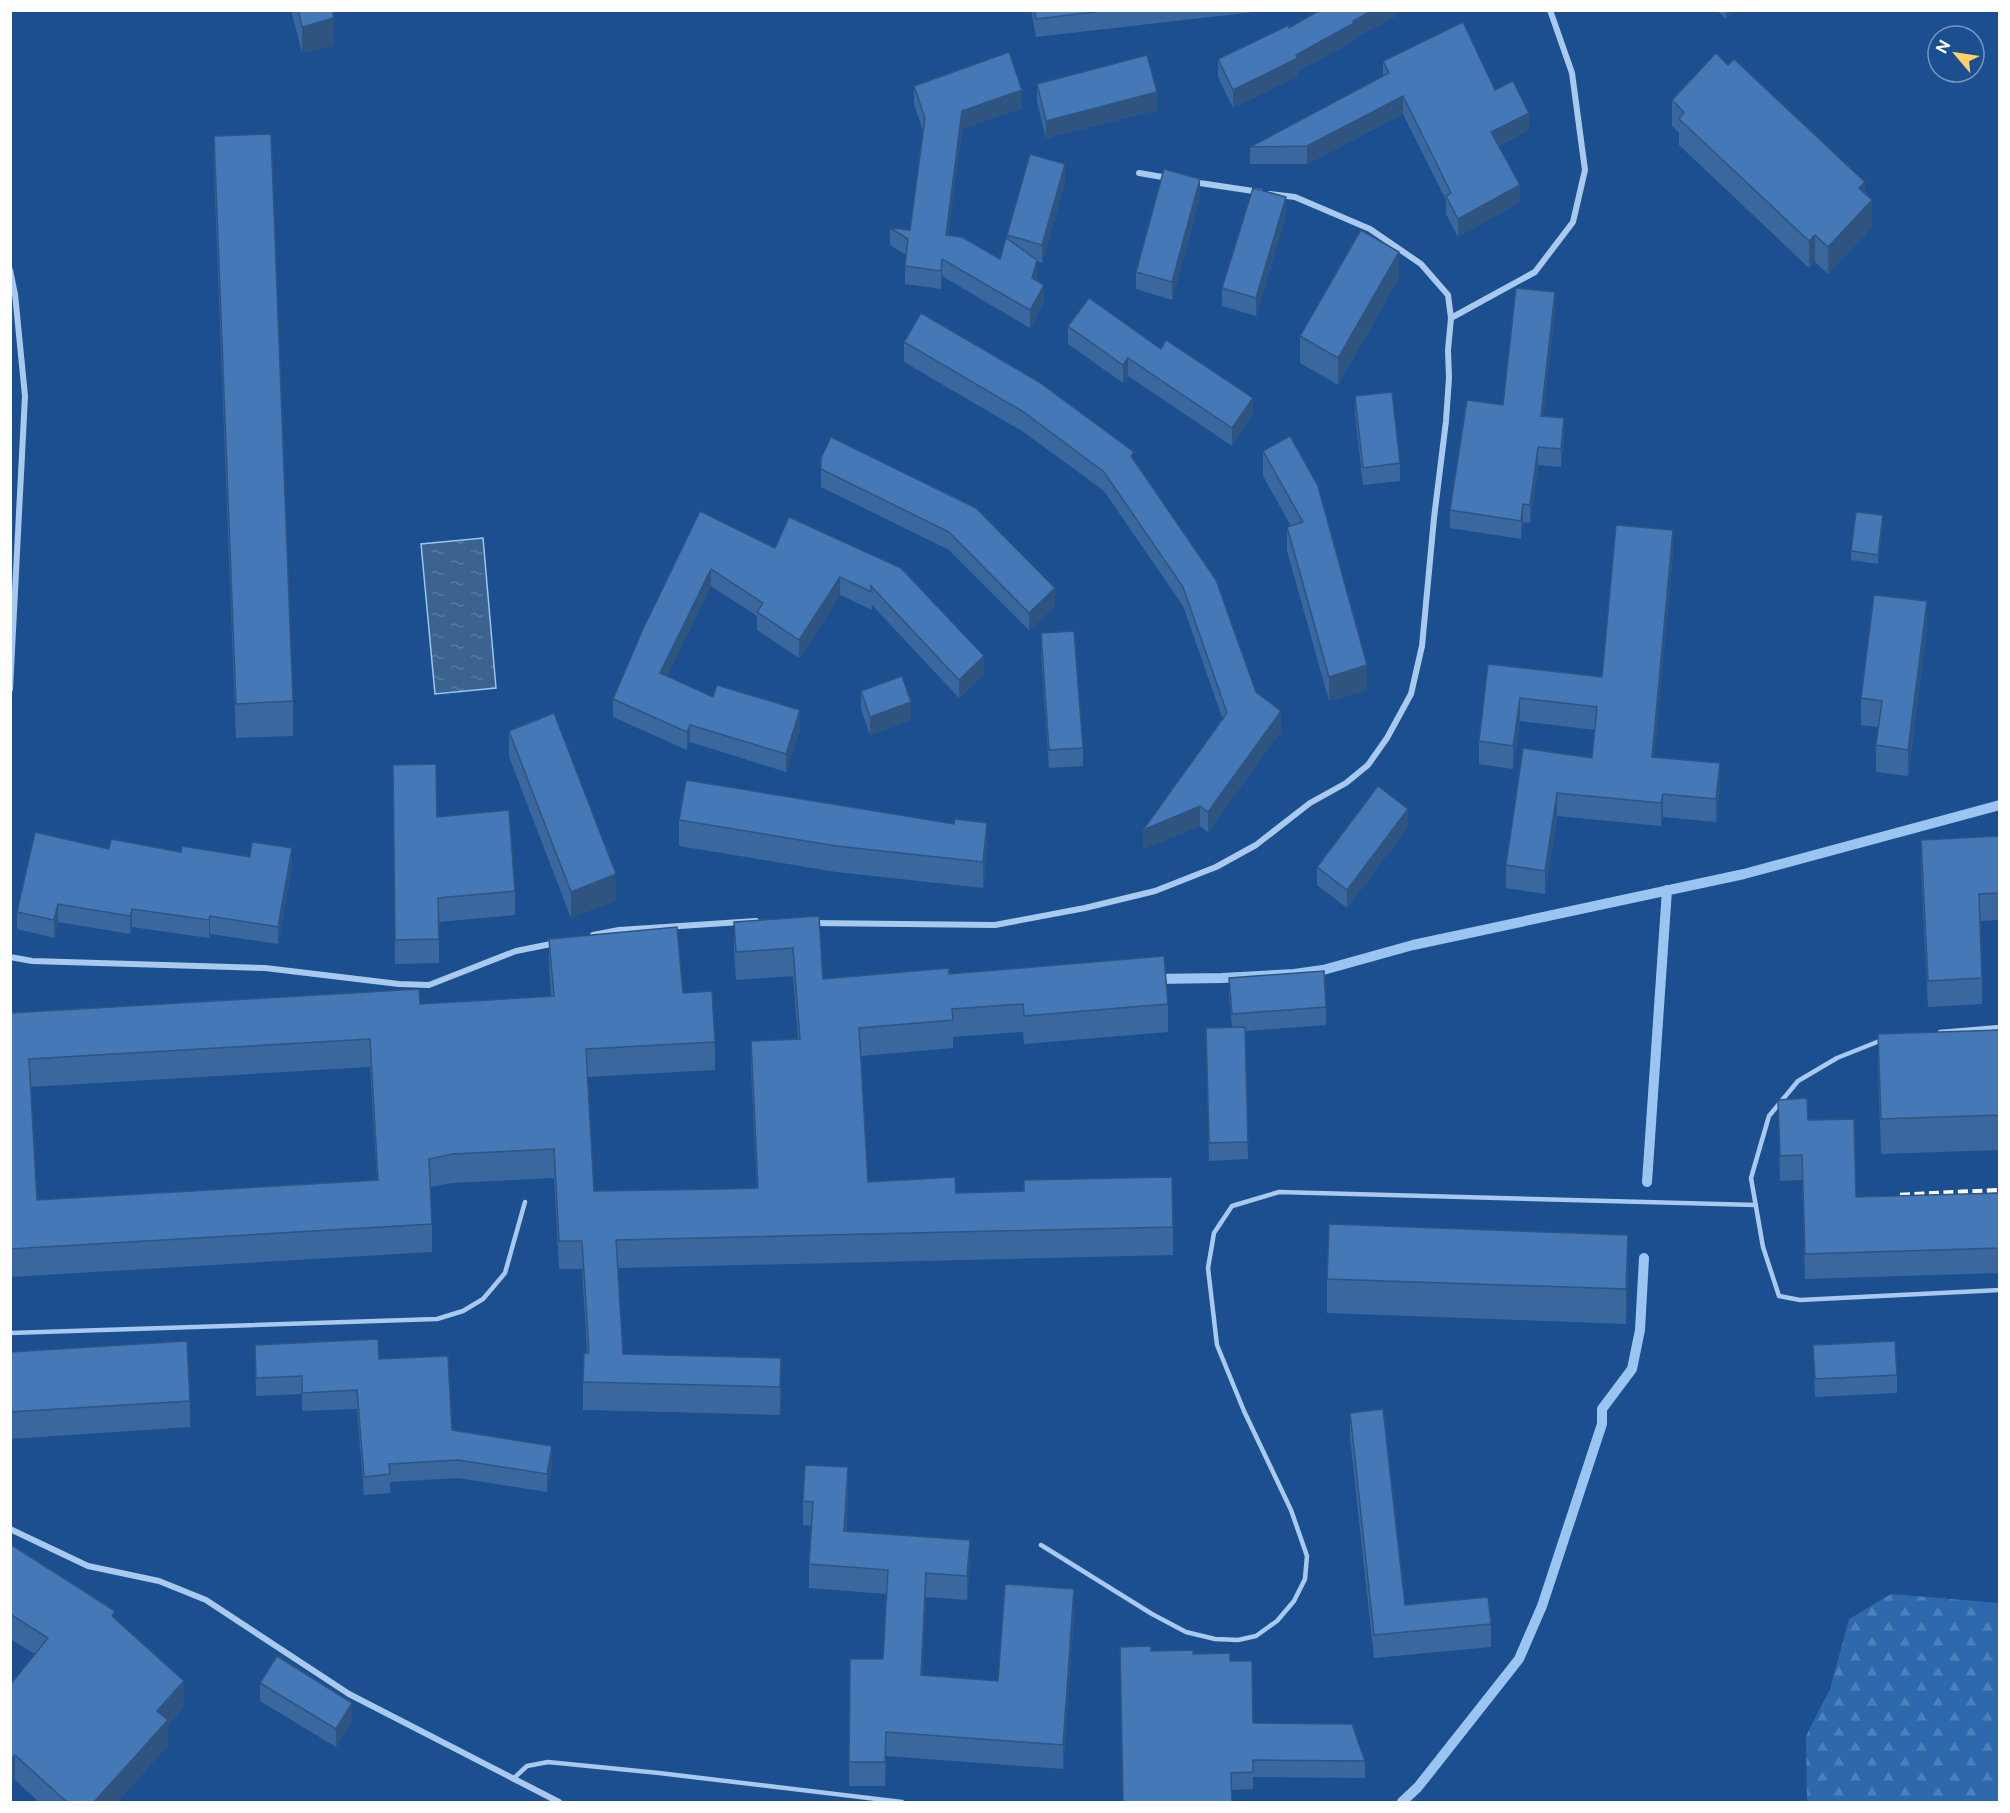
<svg xmlns="http://www.w3.org/2000/svg" width="2010" height="1813" font-family="'Public Sans',sans-serif">
  <style>
    .forest { fill: url(#forest-firs) }
    .water { fill: url(#water-ripples); stroke: #9cc4f0; stroke-width: 1.5 }
    .lines { fill: none; stroke-linecap: round; stroke-linejoin: round }
    .stream { stroke: #9cc4f0; stroke-width: 10 }
    .service { stroke: #a9c9ee; stroke-width: 4.5 }
    .minor { stroke: #a9c9ee; stroke-width: 6 }
    .rail { stroke: #fff; stroke-width: 4.5; stroke-dasharray: 10 4.5; stroke-linecap: butt }
    .wall { fill: #3a679d; fill-rule: evenodd }
    .shaded-wall { fill: #305480 }
    .building { fill: #4478b7; stroke: #305480; stroke-width: 1.5; fill-rule: evenodd }
  </style>
  <defs>
    <pattern id="forest-firs" width="22" height="20" patternUnits="userSpaceOnUse" patternTransform="scale(1.5)"><rect width="22" height="20" fill="#2e69ad"/><path d="M5 1l3.5 6h-7zM16 11l3.5 6h-7z" fill="#4d80b9"/></pattern>
    <pattern id="water-ripples" width="26" height="14" patternUnits="userSpaceOnUse" patternTransform="scale(1.5)"><rect width="26" height="14" fill="#3c6290"/><path d="M2 4q2-2 4 0t4 0M15 11q2-2 4 0t4 0" fill="none" stroke="#597aa1"/></pattern>
  </defs>
  <rect width="100%" height="100%" fill="#1b4f8f"/>
  <path class="forest" d="M1891,1594L1999,1603V1802H1807L1806,1736L1830,1689L1849,1619Z"/>
  <path class="water" d="M483,538L496,688L435,694L421,544Z"/>
  <g class="lines">
    <g class="stream">
      <path d="M1153,979L1222,978L1294,974L1323,970L1413,945L1744,874L2000,805"/>
      <path d="M1647,1182L1667,890"/>
      <path d="M1402,1802L1418,1787L1519,1659L1542,1606L1602,1424V1409L1632,1369L1640,1330L1644,1258"/>
    </g>
    <g class="service">
      <path d="M1940,1032L2000,1027"/>
      <path d="M1882,1040L1837,1058L1798,1081L1769,1116L1751,1178L1763,1247L1779,1296L1800,1300L2000,1290"/>
      <path d="M10,1333L437,1319L463,1311L483,1299L505,1273L525,1202"/>
      <path d="M1041,1545L1152,1614L1186,1632L1215,1639L1238,1640L1256,1636L1277,1621L1294,1601L1305,1579L1307,1556L1291,1510L1244,1411L1217,1345L1208,1268L1214,1233L1232,1206L1279,1192L1756,1205"/>
      <path d="M513,1779L527,1766L548,1762L659,1773L902,1802"/>
    </g>
    <g class="minor">
      <path d="M1139,173L1168,178"/>
      <path d="M1193,182L1260,192"/>
      <path d="M10,270L15,294L25,396L10,689"/>
      <path d="M1451,318L1535,272L1573,222L1585,170L1572,73L1550,10"/>
      <path d="M811,923L995,925L1085,908L1155,891L1216,867L1256,845L1310,803L1346,783L1368,765L1387,738L1411,694L1422,646L1434,518L1446,421L1449,378L1448,350L1451,318L1448,295L1421,264L1370,229L1295,197L1270,194"/>
      <path d="M593,935L619,930L756,921"/>
      <path d="M10,957L32,961L265,968L399,984L429,985L516,951L556,943"/>
      <path d="M10,1529L88,1566L159,1581L206,1600L349,1694L559,1802"/>
    </g>
    <path class="rail" d="M1900,1195L2000,1190"/>
  </g>
  <g class="wall">
    <path d="M291,10H332L334,45L302,53Z"/>
    <path d="M1031,10H1271L1036,37Z"/>
    <path d="M1396,10V16L1354,38V41L1298,71V76L1233,108L1218,77V59L1289,28Z"/>
    <path d="M1716,10H1734L1726,19Z"/>
    <path d="M1383,61L1495,90L1529,130L1498,146L1520,202L1458,237L1446,214V200L1403,114L1307,164H1250V147L1383,77Z"/>
    <path d="M1037,84L1157,110L1046,138L1037,102Z"/>
    <path d="M914,86L1022,108L962,129L948,235L1000,259L1007,238V235L1065,182L1042,263L1037,261V281L1044,303L1030,328L942,276L941,289L905,284V266L906,255L890,245V228L910,230L923,131L914,104Z"/>
    <path d="M1672,100L1865,193L1872,227L1828,274L1815,262L1809,268L1679,145V133L1672,126Z"/>
    <path d="M214,136L293,701V736L236,738L214,171Z"/>
    <path d="M1200,197L1172,300L1136,289V272Z"/>
    <path d="M1286,215L1256,316L1222,306V288Z"/>
    <path d="M1399,278L1338,385L1300,363V336Z"/>
    <path d="M1555,310L1543,416L1564,435L1561,467L1538,465L1530,523L1523,522L1521,539L1450,528V510L1503,405Z"/>
    <path d="M1068,326L1253,415L1232,446L1128,376L1123,383L1068,344Z"/>
    <path d="M904,342L1134,460L1256,692L1281,731L1208,832L1200,826L1143,849L1223,720L1183,606L1104,491L1022,431L904,362Z"/>
    <path d="M1355,396L1400,463V481L1363,485L1355,414Z"/>
    <path d="M1290,436L1367,690L1329,701L1287,551V527L1291,526L1263,476V451Z"/>
    <path d="M831,437L1055,606L1029,630L949,550L821,487V458Z"/>
    <path d="M700,511L775,548L901,568L984,674L959,698L872,605V610L840,595L799,658L757,630V616L711,586L667,676L713,697L800,728L786,772L690,742L687,750L613,717V699Z"/>
    <path d="M1883,524L1878,564L1851,560V551Z"/>
    <path d="M1673,553L1654,757L1720,786L1716,822L1663,817L1661,826L1557,816L1545,894L1506,888V865L1523,748L1592,758L1595,730L1520,721L1513,769L1479,764V741L1488,664L1602,677Z"/>
    <path d="M1927,628L1908,776L1876,772V745L1878,727L1861,725V698Z"/>
    <path d="M1041,633L1083,748V766L1049,768L1041,651Z"/>
    <path d="M861,691L911,720L870,735L861,709Z"/>
    <path d="M509,731L616,900L571,918L509,757Z"/>
    <path d="M393,765L437,817L515,891V915L439,922V963L395,964Z"/>
    <path d="M679,820L954,824L987,849L983,888L836,872L679,846Z"/>
    <path d="M1408,827L1347,908L1317,885V867Z"/>
    <path d="M2000,836V920L1980,921L1982,978V1004L1928,1007L1921,867V840Z"/>
    <path d="M109,849L181,852L292,866L278,944L210,934L209,938L132,927L130,934L58,922L54,938L17,929V912Z"/>
    <path d="M819,916L823,979L949,974L1168,1004V1032L1024,1044L1023,1032L953,1037V1048L861,1056L868,1182L956,1193L1173,1227V1255L618,1268L623,1354L781,1386L780,1415L583,1410V1382L587,1353L582,1269H559L554,1178L452,1183L430,1187L432,1224V1252L10,1277V1013L420,1004L551,996L549,967V939L683,993L715,1042V1070L587,1077L594,1191L727,1189L757,1188L751,1069V1041L798,1039L793,976L736,980L734,950V922ZM370,1067L377,1180L37,1200L30,1087Z"/>
    <path d="M1229,978L1326,1007V1025L1245,1031L1248,1159L1209,1161L1206,1028L1232,1027L1229,996Z"/>
    <path d="M2000,1030V1150L1881,1154L1878,1069V1034Z"/>
    <path d="M1778,1100L1808,1120L1856,1197L2000,1193V1273L1805,1279L1802,1180L1780,1181Z"/>
    <path d="M1628,1269L1626,1324L1327,1313V1279Z"/>
    <path d="M255,1345L379,1359L452,1430L552,1464L547,1492L458,1478L390,1482V1493L364,1495L357,1409L302,1411V1394L256,1396Z"/>
    <path d="M1813,1345L1897,1375V1393L1815,1397Z"/>
    <path d="M10,1352L190,1401V1427L10,1439Z"/>
    <path d="M1350,1413L1405,1605L1491,1624V1647L1374,1658L1350,1437Z"/>
    <path d="M848,1491L846,1531L970,1564L967,1600L926,1597L922,1675L998,1681L1074,1613L1063,1769L886,1756L885,1786H849L850,1659H883L886,1594L809,1588V1564L812,1526L803,1525V1501Z"/>
    <path d="M10,1544L115,1619L184,1706L168,1725V1745L116,1803H40L15,1780L10,1685L35,1654L10,1639Z"/>
    <path d="M1151,1651L1193,1654L1230,1661L1253,1723L1365,1761V1778L1253,1777V1789L1232,1790Z"/>
    <path d="M260,1683L352,1721L336,1747L260,1701Z"/>
  </g>
  <g class="shaded-wall">
    <path d="M1373,10H1396V16L1354,38V41L1298,71V76L1233,108V90L1296,55L1353,21Z"/>
    <path d="M1726,10H1734L1726,19Z"/>
    <path d="M334,18V45L302,53V27Z"/>
    <path d="M1022,90V108L962,129L946,252V235L962,111Z"/>
    <path d="M1157,92V110L1046,138V121Z"/>
    <path d="M1403,96V114L1307,164V146Z"/>
    <path d="M1529,113V130L1491,149V132Z"/>
    <path d="M1065,164V182L1042,263V245Z"/>
    <path d="M1200,179V197L1172,300V282Z"/>
    <path d="M1865,182V208L1872,200V227L1828,274V247L1859,188Z"/>
    <path d="M1520,185V202L1458,237V219Z"/>
    <path d="M1286,197V215L1256,316V298Z"/>
    <path d="M1815,235V262L1809,268V241Z"/>
    <path d="M1399,252V278L1338,385V358Z"/>
    <path d="M942,259V276L941,289V271Z"/>
    <path d="M1037,260V278L1032,296V278Z"/>
    <path d="M1044,285V303L1030,328V310Z"/>
    <path d="M1555,292V310L1541,434V416Z"/>
    <path d="M1128,358V376L1123,383V365Z"/>
    <path d="M1253,398V415L1232,446V428Z"/>
    <path d="M1564,418V435L1561,467V449Z"/>
    <path d="M1538,447V465L1530,523V505Z"/>
    <path d="M1523,504V522L1521,539V521Z"/>
    <path d="M1883,515V524L1878,564V555Z"/>
    <path d="M1673,530V553L1652,780V757Z"/>
    <path d="M711,569V586L660,691V673Z"/>
    <path d="M840,577V595L799,658V640Z"/>
    <path d="M1055,588V606L1029,630V613Z"/>
    <path d="M1927,601V628L1908,776V750Z"/>
    <path d="M984,656V674L959,698V680Z"/>
    <path d="M1367,665V690L1329,701V677Z"/>
    <path d="M1520,698V721L1513,769V746Z"/>
    <path d="M911,702V720L870,735V717Z"/>
    <path d="M800,710V728L786,772V754Z"/>
    <path d="M1281,711V731L1208,832V812Z"/>
    <path d="M690,725V742L687,750V732Z"/>
    <path d="M1720,763V786L1716,822V799Z"/>
    <path d="M1557,793V816L1545,894V871Z"/>
    <path d="M1663,794V817L1661,826V803Z"/>
    <path d="M1200,806V826L1143,849V830Z"/>
    <path d="M1408,809V827L1347,908V890Z"/>
    <path d="M987,823V849L983,888V862Z"/>
    <path d="M292,848V866L278,944V927Z"/>
    <path d="M616,874V900L571,918V892Z"/>
    <path d="M58,904V922L54,938V920Z"/>
    <path d="M132,909V927L130,934V916Z"/>
    <path d="M210,916V934L209,938V920Z"/>
    <path d="M1628,1235V1269L1626,1324V1289Z"/>
    <path d="M781,1358V1386L780,1415V1387Z"/>
    <path d="M552,1446V1464L547,1492V1474Z"/>
    <path d="M848,1467V1491L844,1555V1531Z"/>
    <path d="M970,1540V1564L967,1600V1576Z"/>
    <path d="M926,1573V1597L921,1699V1675Z"/>
    <path d="M1074,1589V1613L1063,1769V1745Z"/>
    <path d="M184,1681V1706L168,1725V1745L116,1803H93L157,1711Z"/>
    <path d="M352,1703V1721L336,1747V1729Z"/>
    <path d="M15,1755V1780L10,1785V1760Z"/>
  </g>
  <g class="building">
    <path d="M298,10H332L334,18L302,27Z"/>
    <path d="M1034,10H1112L1036,19Z"/>
    <path d="M1320,10H1373L1353,21L1354,23L1296,55L1298,58L1233,90L1218,59L1289,25V28Z"/>
    <path d="M1463,22L1495,90L1513,81L1529,113L1491,132L1520,185L1458,219L1446,196L1451,193L1403,96L1307,146L1250,147L1389,73L1383,61Z"/>
    <path d="M1009,52L1022,90L962,111L946,235L962,237L1000,259L1006,238L1037,260L1032,278L1044,285L1030,310L942,259L941,271L905,266L908,239L890,228L910,230L925,118L914,86Z"/>
    <path d="M1716,53L1728,65L1734,59L1865,182L1859,188L1872,200L1828,247L1815,235L1809,241L1679,119L1684,112L1672,100Z"/>
    <path d="M1147,55L1157,92L1046,121L1037,84Z"/>
    <path d="M271,134L293,701L236,704L214,136Z"/>
    <path d="M1030,154L1065,164L1042,245L1007,235Z"/>
    <path d="M1164,169L1200,179L1172,282L1136,272Z"/>
    <path d="M1253,188L1286,197L1256,298L1222,288Z"/>
    <path d="M1361,230L1399,252L1338,358L1300,336Z"/>
    <path d="M1516,288L1555,292L1541,416L1564,418L1561,449L1538,447L1530,505L1523,504L1521,521L1450,510L1467,400L1503,405Z"/>
    <path d="M1089,298L1161,349L1166,340L1253,398L1232,428L1128,358L1123,365L1068,326Z"/>
    <path d="M921,313L1039,382L1134,452L1131,456L1216,580L1256,692L1281,711L1208,812L1200,806L1143,830L1227,713L1183,587L1104,472L1022,411L904,342Z"/>
    <path d="M1392,392L1400,463L1363,468L1355,396Z"/>
    <path d="M1290,436L1318,486L1367,665L1329,677L1287,527L1303,522L1263,451Z"/>
    <path d="M831,437L976,508L1055,588L1029,613L949,532L821,469V458Z"/>
    <path d="M700,511L775,548L789,517L901,568L984,656L959,680L870,585L872,592L840,577L799,640L757,612L763,603L711,569L660,673L713,697L717,685L800,710L786,754L690,725L687,732L613,699L643,629Z"/>
    <path d="M1856,512L1883,515L1878,555L1851,551Z"/>
    <path d="M1616,525L1673,530L1652,757L1720,763L1716,799L1663,794L1661,803L1557,793L1545,871L1506,865L1523,748L1592,758L1597,707L1520,698L1513,746L1479,741L1488,664L1602,677Z"/>
    <path d="M1874,595L1927,601L1908,750L1876,745L1882,701L1861,698Z"/>
    <path d="M1074,631L1083,748L1049,750L1041,633Z"/>
    <path d="M902,676L911,702L870,717L861,691Z"/>
    <path d="M554,713L616,874L571,892L509,731Z"/>
    <path d="M436,764L437,817L509,810L515,891L438,898L439,939L395,940L393,765Z"/>
    <path d="M686,780L954,824L955,819L987,823L983,862L836,846L679,820Z"/>
    <path d="M1378,786L1408,809L1347,890L1317,867Z"/>
    <path d="M35,832L109,849L111,839L181,852L182,846L250,857L252,842L292,848L278,927L210,916L209,920L132,909L130,916L58,904L54,920L17,912Z"/>
    <path d="M2000,836V893L1979,894L1982,978L1928,981L1921,840Z"/>
    <path d="M819,916L823,979L949,968V974L1164,956L1168,1004L1024,1016L1023,1004L952,1009L953,1020L859,1028L868,1182L955,1177L956,1193L1024,1191V1180L1172,1177L1173,1227L616,1240L623,1354L781,1358L780,1387L583,1382L584,1353H589L582,1241H559L554,1149L452,1154L429,1159L432,1224L10,1249V1013L419,989L420,1004L554,996L549,939L677,927L683,993L712,991L715,1042L586,1049L594,1191L727,1189L758,1188L751,1041L800,1039L793,948L736,952L734,922ZM370,1039L378,1180L37,1200L29,1059Z"/>
    <path d="M1324,971L1326,1007L1232,1014L1229,978Z"/>
    <path d="M1245,1027L1248,1142L1209,1143L1206,1028Z"/>
    <path d="M2000,1030V1115L1881,1119L1878,1034Z"/>
    <path d="M1807,1098L1808,1120L1854,1119L1856,1197L2000,1193V1248L1805,1254L1802,1155L1780,1156L1778,1100Z"/>
    <path d="M1329,1224L1628,1235L1626,1289L1327,1279Z"/>
    <path d="M378,1339L379,1359L448,1356L452,1430L552,1446L547,1474L458,1460L389,1464L390,1474L364,1477L357,1390L302,1393V1376L256,1378L255,1345Z"/>
    <path d="M187,1341L190,1401L10,1412V1352Z"/>
    <path d="M1895,1341L1897,1375L1815,1379L1813,1345Z"/>
    <path d="M1383,1409L1405,1605L1488,1597L1491,1624L1374,1635L1350,1413Z"/>
    <path d="M805,1465L848,1467L844,1531L970,1540L967,1576L926,1573L921,1675L998,1681L1005,1584L1074,1589L1063,1745L886,1732L885,1762H849L850,1659H883L888,1570L809,1564L813,1502L803,1501Z"/>
    <path d="M10,1544L115,1611L112,1616L184,1681L157,1711L168,1720L93,1803H68L15,1755L10,1760V1685L48,1638L10,1614Z"/>
    <path d="M1151,1646V1651L1193,1650V1654L1230,1653V1661H1252L1253,1723L1352,1724L1365,1761L1253,1760V1772L1231,1773L1232,1803H1123L1120,1647Z"/>
    <path d="M277,1656L352,1703L336,1729L260,1683Z"/>
  </g>
  <rect width="2010" height="1813" fill="none" stroke="#ffffff" stroke-width="24"/>
  <g transform="translate(1956 54) rotate(299)"><circle r="28" fill="#1b4f8f" stroke="#7695bc" stroke-width="1.5"/>
  <path d="M0-4.5L10 22L0 15L-10 22Z" fill="#ffd166"/>
  <text y="-9" font-size="16" font-weight="bold" text-anchor="middle" fill="#ffffff">N</text>
  </g>
</svg>
